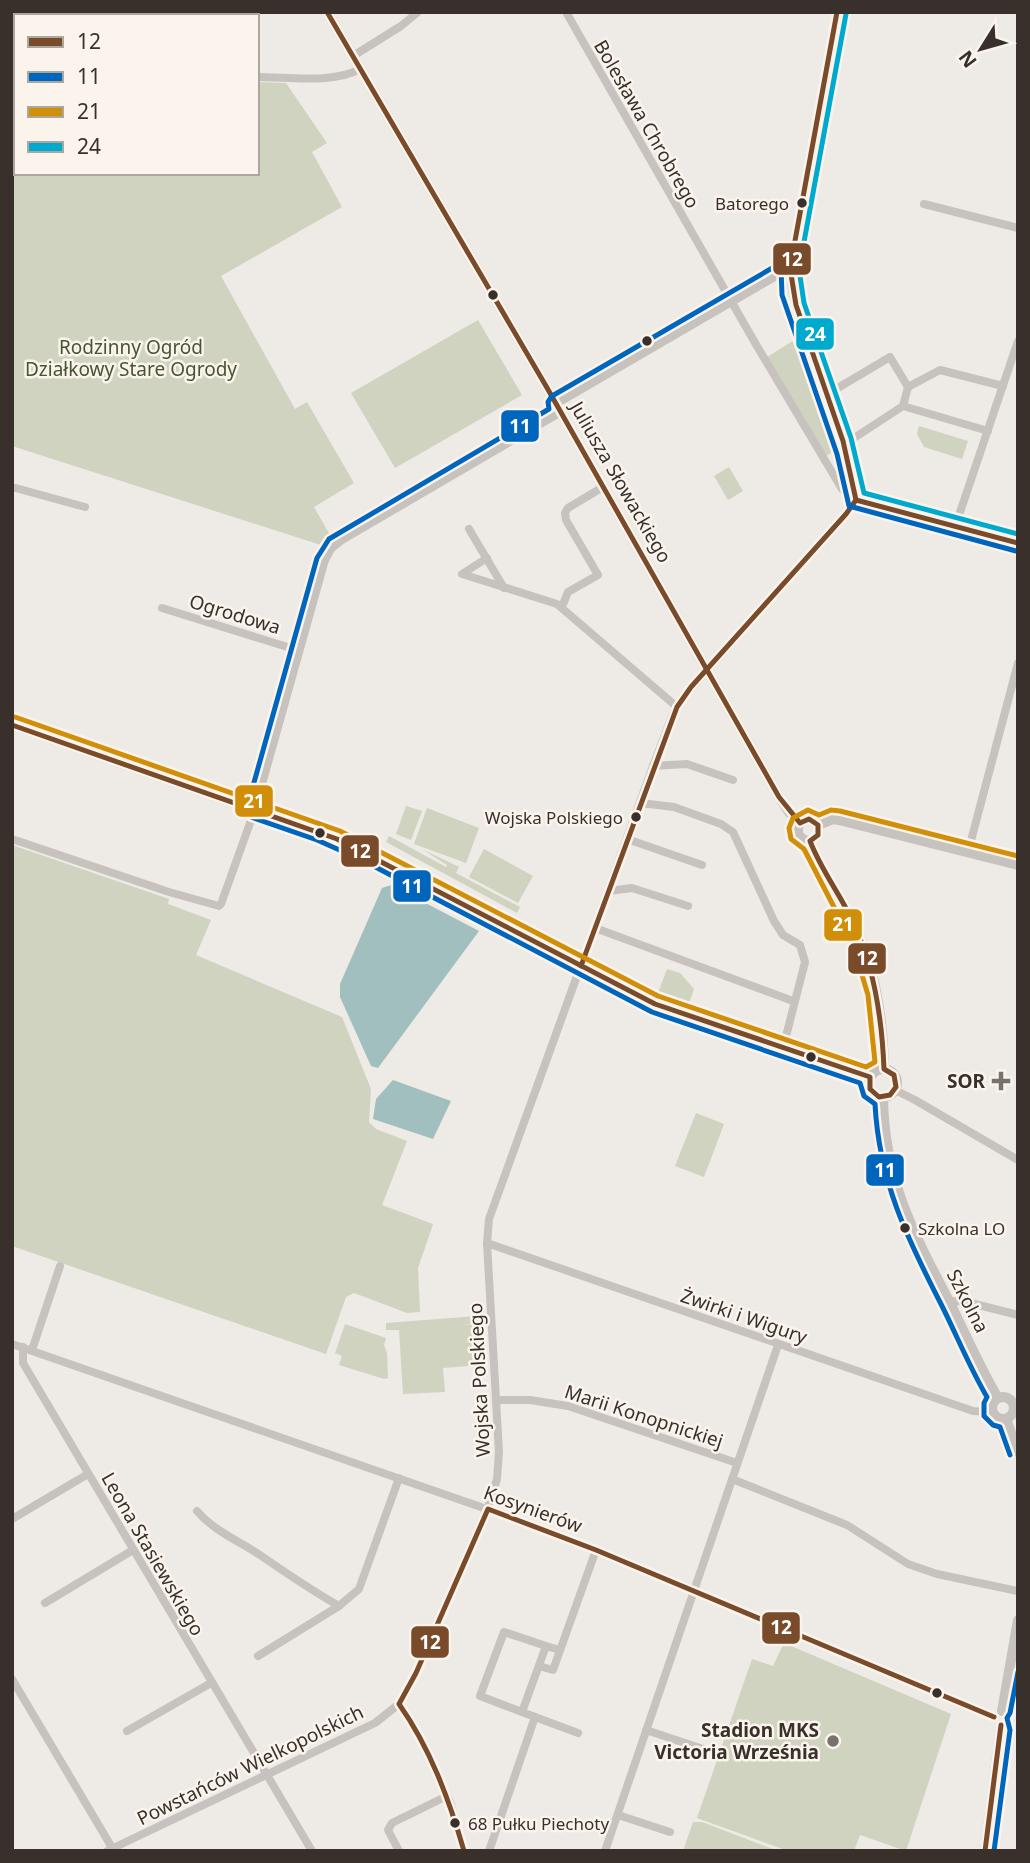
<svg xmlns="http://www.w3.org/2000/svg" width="1030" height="1863" font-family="'Noto Sans',sans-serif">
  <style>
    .green { fill: #cfd3c0 }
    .water { fill: #a1bfbf }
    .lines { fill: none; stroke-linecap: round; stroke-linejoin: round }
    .minor { stroke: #c7c2bd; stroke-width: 8 }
    .tertiary { stroke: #c7c2bd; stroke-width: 10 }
    .bus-1-casing { stroke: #faf4ed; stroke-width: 10 }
    .bus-2-casing { stroke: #faf4ed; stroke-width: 10 }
    .bus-3-casing { stroke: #faf4ed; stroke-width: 10 }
    .bus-4-casing { stroke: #faf4ed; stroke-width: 10 }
    .bus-1 { stroke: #7a4b2a; stroke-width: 5 }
    .bus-2 { stroke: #0065bd; stroke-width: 5 }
    .bus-3 { stroke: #d18e09; stroke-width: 5 }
    .bus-4 { stroke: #00a9ce; stroke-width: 5 }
    .bus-dot { fill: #39302b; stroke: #faf4ed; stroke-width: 2.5 }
    .poi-dot { fill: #78716c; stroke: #faf4ed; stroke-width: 2.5 }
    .labels { text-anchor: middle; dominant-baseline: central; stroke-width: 5; stroke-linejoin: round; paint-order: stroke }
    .bus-label { font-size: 17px; fill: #39302b; stroke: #faf4ed; text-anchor: end }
    .street-label { font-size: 19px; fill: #39302b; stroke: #faf4ed }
    .park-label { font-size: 19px; fill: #475630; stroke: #faf4ed }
    .poi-label { font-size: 19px; font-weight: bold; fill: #39302b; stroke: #faf4ed; text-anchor: end }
    .line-badge { stroke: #faf4ed; stroke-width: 2.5 }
    .badge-label { font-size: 19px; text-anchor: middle; font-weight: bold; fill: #fff }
  </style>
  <rect width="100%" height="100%" fill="#eeeae5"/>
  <g class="green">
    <path d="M13,12H144V16H16V58H12Z"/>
    <path d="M12,74H16V173H257V82L286,83L327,143L312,152L342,207L221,276L295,409L307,402L354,483L314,507L330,535L321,545L12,446Z"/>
    <path d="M478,320L522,395L395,468L351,393Z"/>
    <path d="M801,336L840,448L826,456L767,357Z"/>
    <path d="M919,426L968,441L962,459L924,447L917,434Z"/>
    <path d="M729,467L743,491L728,500L714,476Z"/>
    <path d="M406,806L422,811L411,840L396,834Z"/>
    <path d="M427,808L479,828L466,863L414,844Z"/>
    <path d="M389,836L446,867L447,865L422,849L459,867L456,873L520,907L517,913L386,842Z"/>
    <path d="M12,845L169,899L168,904L211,920L196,955L342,1017L371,1089L369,1122L376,1129L407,1141L382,1205L433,1224L418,1268L420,1312L407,1313L354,1293L346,1297L326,1354L12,1246Z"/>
    <path d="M484,849L533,876L518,903L469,877Z"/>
    <path d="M667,969L680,973L694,989L689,1004L658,993Z"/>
    <path d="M696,1113L724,1124L704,1177L675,1166Z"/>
    <path d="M478,1316V1323L460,1325L478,1324L480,1365L443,1368L445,1392L403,1394L399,1330H386V1323Z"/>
    <path d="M345,1324L386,1338L384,1345L387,1353L388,1378L384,1379L339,1365L342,1356L335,1353Z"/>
    <path d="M784,1643L951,1714L906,1851L860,1835L854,1851H788L697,1818L752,1659L773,1666Z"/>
    <path d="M693,1822H702L778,1851H683Z"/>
  </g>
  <g class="water">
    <path d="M391,885L479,931L378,1068L371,1066L340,997V984L382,888Z"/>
    <path d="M393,1080L451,1101L433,1139L373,1119L376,1099Z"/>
  </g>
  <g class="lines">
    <g class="minor">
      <path d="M566,12L754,341L842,489L856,500L1018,543"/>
      <path d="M837,12L790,268C790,294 799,316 807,341C823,388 852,452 856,500"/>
      <path d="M353,56L401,26L418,12"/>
      <path d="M12,70H16"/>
      <path d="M257,77C288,77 333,84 360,69"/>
      <path d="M924,204L1018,228"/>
      <path d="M908,387L940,370L1003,386"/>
      <path d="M826,395L890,357L908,387L903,406L851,440L842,443"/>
      <path d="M556,404L790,268"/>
      <path d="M903,406L988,431"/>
      <path d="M12,487L85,507"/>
      <path d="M955,527L1018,341"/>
      <path d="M469,529L504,588"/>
      <path d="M487,558L462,574L557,604L677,707"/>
      <path d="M562,607L568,592L598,575L566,520L565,513L568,508L603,487"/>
      <path d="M162,608L297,650"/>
      <path d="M653,766L687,764L733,780"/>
      <path d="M640,803L674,807L721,824L733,832L774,921L783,935L800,945L805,962L783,1048"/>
      <path d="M12,839L169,892L219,906L221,904L255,809L325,560L331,549L342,540L561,412"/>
      <path d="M627,839L702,865"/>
      <path d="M968,852L1018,663"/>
      <path d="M609,891L632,888L688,906"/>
      <path d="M595,928L793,1001"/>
      <path d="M895,1090L915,1100L1018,1160"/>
      <path d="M487,1243L973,1411L992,1412"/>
      <path d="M949,1301L967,1302L1018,1315"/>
      <path d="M12,1344L478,1506L596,1550L994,1717"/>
      <path d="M23,1347V1363L312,1851"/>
      <path d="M32,1350L60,1266"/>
      <path d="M498,1400H530L568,1406L737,1463"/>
      <path d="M1013,1406L1018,1407"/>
      <path d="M732,1479L847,1525L908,1564L937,1574L1018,1591"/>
      <path d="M197,1511C214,1531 239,1541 260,1555C286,1573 311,1590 339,1606"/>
      <path d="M12,1519L88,1474"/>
      <path d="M45,1603L133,1550"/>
      <path d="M258,1656L339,1606L359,1589L399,1478"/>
      <path d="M539,1666L553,1670L596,1550"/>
      <path d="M12,1679L114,1851"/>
      <path d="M399,1704L413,1724L450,1802L464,1851"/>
      <path d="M522,1712L480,1696L504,1632L546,1646"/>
      <path d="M535,1717L578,1733"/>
      <path d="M646,1730L703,1749"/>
      <path d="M127,1731L211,1683"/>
      <path d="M618,1815L670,1832"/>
      <path d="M107,1851L375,1723L399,1704L410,1686L490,1502L497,1479L499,1452L487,1243L489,1219L653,766L673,714L681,700L846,514L856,500"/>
      <path d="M399,1851L388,1830L392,1823L447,1796"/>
      <path d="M489,1851L535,1717L522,1712L546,1646L560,1650"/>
      <path d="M605,1851L778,1345"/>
    </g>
    <g class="tertiary">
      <path d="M327,12L546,386L779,797L789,812L800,823"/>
      <path d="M12,725L337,839L655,1004L870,1077"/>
      <path d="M800,823C795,832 799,840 810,841"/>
      <path d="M800,823L809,819L818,825"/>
      <path d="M818,825L833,819L839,820L1018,865"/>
      <path d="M810,841C820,870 839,894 853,922C875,966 883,1019 884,1069"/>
      <circle cx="883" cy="1083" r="14"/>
      <path d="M883,1097C884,1179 913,1232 950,1303C966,1335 980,1368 998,1398"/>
      <circle cx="1003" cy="1408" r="11"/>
      <path d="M1006,1419L1018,1452"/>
      <path d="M1002,1711L1018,1620"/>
      <path d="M985,1851L1001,1725"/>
    </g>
    <defs>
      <g id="bus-1">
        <path d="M837,12L790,268L796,305L843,441L856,500"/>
        <path d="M856,500L1018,543"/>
        <path d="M12,725L337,839L655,1004L870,1077V1089L879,1097L890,1095L896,1087L894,1075L884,1069C882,1019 875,968 853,922C840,894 821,870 810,841L818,835V825L809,819L800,823L779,797L546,386L327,12"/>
        <path d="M581,966L677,707L691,687L846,514L856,500"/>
        <path d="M464,1851C449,1799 430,1748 399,1704L416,1673L488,1509L596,1550L994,1717"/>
        <path d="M985,1851L1001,1725"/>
      </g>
      <g id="bus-2">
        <path d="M786,260L552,396L548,402L549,409L329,539L317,558L246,811L251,817L317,840L362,860L652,1012L860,1083L864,1096L875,1104C879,1181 907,1238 942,1306C957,1336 970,1368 987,1397L984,1403V1416L993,1425L1000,1427L1010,1455"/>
        <path d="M781,268L782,295L837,454L849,506L1016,551"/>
        <path d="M994,1851L1010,1730L1007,1718L1010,1713L1018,1672"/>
      </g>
      <path id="bus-3" d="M15,717L340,831L658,996L866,1067L875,1062L868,995L852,942L804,849L791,839L789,828L793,818L808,810L819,815L831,810L840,811L1018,856"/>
      <path id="bus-4" d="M846,14L799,269L804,303L851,438L864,493L1018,534"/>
    </defs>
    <use href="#bus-1" class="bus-1-casing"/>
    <use href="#bus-2" class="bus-2-casing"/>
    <use href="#bus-3" class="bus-3-casing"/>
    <use href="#bus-4" class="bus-4-casing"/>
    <use href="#bus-1" class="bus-1"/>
    <use href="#bus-2" class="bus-2"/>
    <use href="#bus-3" class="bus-3"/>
    <use href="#bus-4" class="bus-4"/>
  </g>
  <g class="bus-dot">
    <circle cx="802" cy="203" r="6"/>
    <circle cx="493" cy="295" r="6"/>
    <circle cx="647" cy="341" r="6"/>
    <circle cx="636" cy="817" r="6"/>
    <circle cx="320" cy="833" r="6"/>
    <circle cx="811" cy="1057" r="6"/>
    <circle cx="905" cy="1228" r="6"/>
    <circle cx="937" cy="1693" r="6"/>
    <circle cx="455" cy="1823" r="6"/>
  </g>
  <g class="poi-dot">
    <path d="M997.5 1070.5h7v7h7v7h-7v7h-7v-7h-7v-7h7z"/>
    <circle cx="833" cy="1741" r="7"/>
  </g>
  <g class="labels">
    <g class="bus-label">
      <text x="789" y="203">Batorego</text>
      <text x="623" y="817">Wojska Polskiego</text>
      <text x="918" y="1228" text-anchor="start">Szkolna LO</text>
      <text x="468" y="1823" text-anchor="start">68 Pułku Piechoty</text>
    </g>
    <g class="street-label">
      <text transform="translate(647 124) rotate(60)">Bolesława Chrobrego</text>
      <text transform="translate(621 482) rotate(60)">Juliusza Słowackiego</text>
      <text transform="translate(235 614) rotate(17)">Ogrodowa</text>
      <text transform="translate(968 1301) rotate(63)">Szkolna</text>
      <text transform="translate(744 1316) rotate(19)">Żwirki i Wigury</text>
      <text transform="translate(479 1380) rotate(-93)">Wojska Polskiego</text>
      <text transform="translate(644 1416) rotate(18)">Marii Konopnickiej</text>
      <text transform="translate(533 1509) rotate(20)">Kosynierów</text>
      <text transform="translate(153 1554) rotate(60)">Leona Stasiewskiego</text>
      <text transform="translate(250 1765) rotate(-26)">Powstańców Wielkopolskich</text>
    </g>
    <g class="park-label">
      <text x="131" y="347">Rodzinny Ogród<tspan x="131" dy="22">Działkowy Stare Ogrody</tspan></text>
    </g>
    <g class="poi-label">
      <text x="985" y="1081">SOR</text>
      <text x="819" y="1730">Stadion MKS<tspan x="819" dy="22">Victoria Września</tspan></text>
    </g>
  </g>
  <g class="line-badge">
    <rect x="772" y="242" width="40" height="34" rx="7" fill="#7a4b2a"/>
    <rect x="795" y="317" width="40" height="34" rx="7" fill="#00a9ce"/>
    <rect x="500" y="409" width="40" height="34" rx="7" fill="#0065bd"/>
    <rect x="234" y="784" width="40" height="34" rx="7" fill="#d18e09"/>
    <rect x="340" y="834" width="40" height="34" rx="7" fill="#7a4b2a"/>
    <rect x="392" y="869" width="40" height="34" rx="7" fill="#0065bd"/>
    <rect x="823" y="908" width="40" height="34" rx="7" fill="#d18e09"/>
    <rect x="847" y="942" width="40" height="33" rx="7" fill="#7a4b2a"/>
    <rect x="865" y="1153" width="40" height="34" rx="7" fill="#0065bd"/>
    <rect x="761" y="1611" width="40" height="34" rx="7" fill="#7a4b2a"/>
    <rect x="410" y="1625" width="40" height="34" rx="7" fill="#7a4b2a"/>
  </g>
  <g class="badge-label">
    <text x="792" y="266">12</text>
    <text x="815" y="341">24</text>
    <text x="520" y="433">11</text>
    <text x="254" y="808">21</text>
    <text x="360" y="858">12</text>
    <text x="412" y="893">11</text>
    <text x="843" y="931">21</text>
    <text x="867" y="965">12</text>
    <text x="885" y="1177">11</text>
    <text x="781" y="1634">12</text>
    <text x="430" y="1649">12</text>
  </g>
  <rect width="1030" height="1863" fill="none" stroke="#39302b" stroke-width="28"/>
  <rect x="14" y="14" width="245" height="161" fill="#faf4ed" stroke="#ada69f" stroke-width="2"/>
  <rect x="28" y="37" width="35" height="10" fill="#7a4b2a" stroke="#ada69f" stroke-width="2"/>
  <text x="77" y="49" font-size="21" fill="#39302b">12</text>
  <rect x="28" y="72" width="35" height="10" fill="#0065bd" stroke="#ada69f" stroke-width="2"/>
  <text x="77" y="84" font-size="21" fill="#39302b">11</text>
  <rect x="28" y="107" width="35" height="10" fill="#d18e09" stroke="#ada69f" stroke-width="2"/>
  <text x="77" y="119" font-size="21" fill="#39302b">21</text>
  <rect x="28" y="142" width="35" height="10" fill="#00a9ce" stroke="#ada69f" stroke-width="2"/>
  <text x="77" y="154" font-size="21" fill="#39302b">24</text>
  <g transform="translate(981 49) rotate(233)" stroke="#faf4ed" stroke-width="5" paint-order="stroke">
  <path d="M0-5L12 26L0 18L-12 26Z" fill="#39302b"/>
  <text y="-10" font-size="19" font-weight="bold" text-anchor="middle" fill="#39302b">N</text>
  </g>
</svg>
